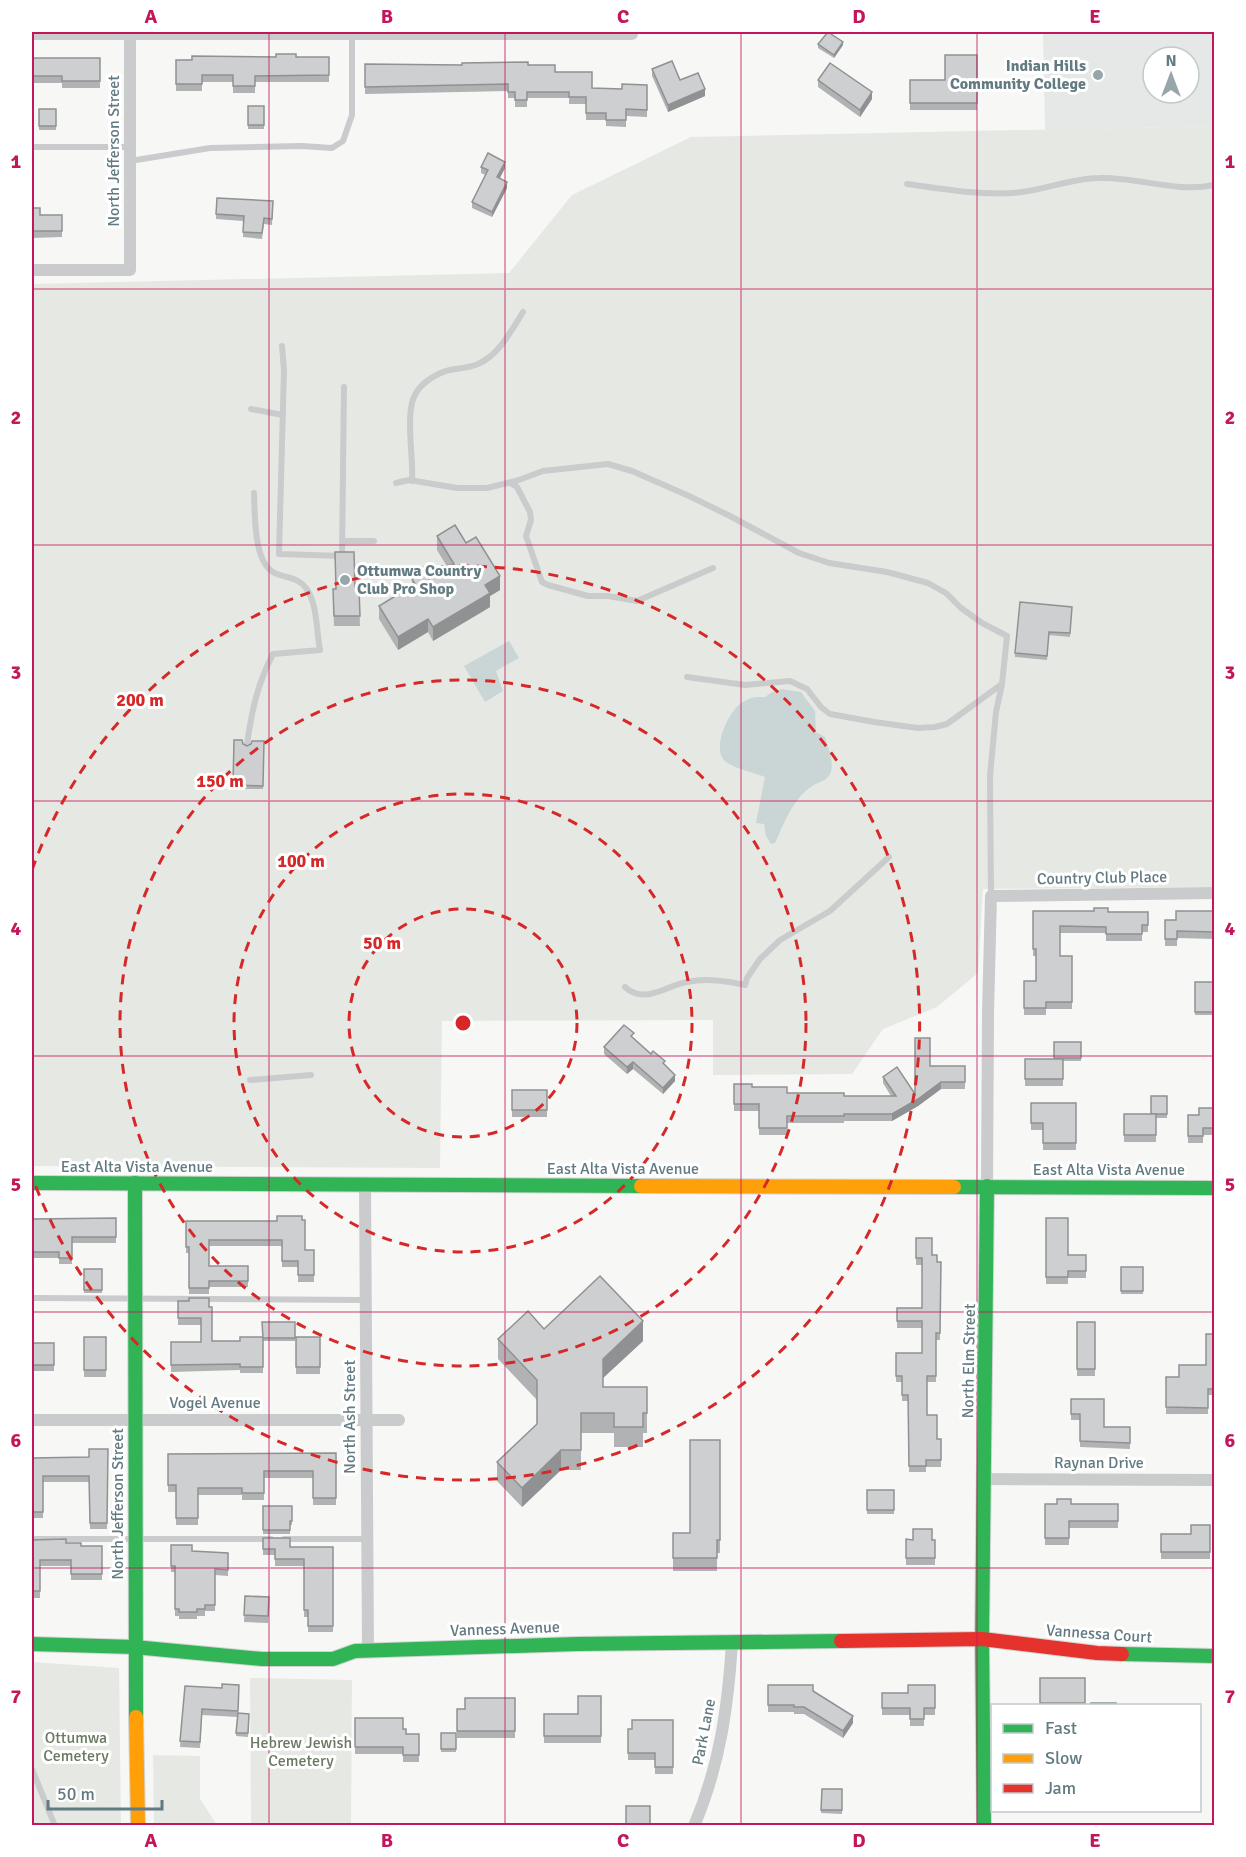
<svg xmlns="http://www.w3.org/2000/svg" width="1246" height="1857" font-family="Signika,sans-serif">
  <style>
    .built { fill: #e6e7e7; fill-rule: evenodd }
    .green { fill: #e6e9e3 }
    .water { fill: #cad5d6 }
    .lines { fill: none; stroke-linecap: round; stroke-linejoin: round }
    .fast-casing { stroke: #d2d4d4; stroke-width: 16 }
    .slow-casing { stroke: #d2d4d4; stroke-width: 16 }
    .jam-casing { stroke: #d2d4d4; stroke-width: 16 }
    .lane { stroke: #c9cbcc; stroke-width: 6 }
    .street { stroke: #c9cbcc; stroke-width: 12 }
    .fast { stroke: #30b455; stroke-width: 14 }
    .slow { stroke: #ff9f0a; stroke-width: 14 }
    .jam { stroke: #e5322d; stroke-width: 14 }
    .wall { fill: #b0b2b3 }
    .shaded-wall { fill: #909192 }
    .building { fill: #cdcfd0; stroke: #909192; stroke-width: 1.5 }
    .grid { fill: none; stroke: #c2185b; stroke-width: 1.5; stroke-opacity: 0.55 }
    .ring { fill: none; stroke: #d62828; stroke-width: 3; stroke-dasharray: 10 8 }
    .poi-dot { fill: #96a6aa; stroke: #fff; stroke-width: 2 }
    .labels { text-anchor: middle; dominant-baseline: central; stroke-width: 6; stroke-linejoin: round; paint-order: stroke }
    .poi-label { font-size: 16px; font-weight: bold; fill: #627a81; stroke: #fff; text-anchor: end }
    .street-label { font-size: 16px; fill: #627a81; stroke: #fff }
    .park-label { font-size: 16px; fill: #6a7961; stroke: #fff }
    .centre { fill: #d62828; stroke: #fff; stroke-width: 3 }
    .ring-label { font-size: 18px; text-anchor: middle; font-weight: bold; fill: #d62828; stroke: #fff; stroke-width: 6; stroke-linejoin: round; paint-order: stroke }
    .neatline { fill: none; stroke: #c2185b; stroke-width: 2 }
    .grid-label { font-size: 20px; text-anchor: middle; font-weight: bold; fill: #c2185b }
  </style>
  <rect width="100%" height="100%" fill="#f7f7f6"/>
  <path class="built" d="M1043,32H1214V126L1045,130ZM1153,57H1189V93H1153Z"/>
  <g class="green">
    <path d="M1214,126V887L983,889L978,973L937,1007L883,1029L852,1074L713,1075V1020L442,1021L440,1168L32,1166V284L509,273L572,195L691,137Z"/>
    <path d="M32,1662L119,1668L121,1825H32Z"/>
    <path d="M250,1678L352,1680L351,1825H251Z"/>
    <path d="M153,1755L200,1756V1799L217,1825H154Z"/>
  </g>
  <g class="water">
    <path d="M509,641L519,658L496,671L503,691L485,702L464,666Z"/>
    <path d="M782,689L801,692L815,711L816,732L825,737C828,747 835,764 830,774C826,782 817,782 811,787C792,800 784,824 775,843L771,844L766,836L764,824L756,823L765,777C755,773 728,767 723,759C713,745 729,710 743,702C750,697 757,697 765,697L772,692Z"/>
  </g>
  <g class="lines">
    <defs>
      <g id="fast">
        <path d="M32,1183L641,1186"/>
        <path d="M135,1183L136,1717"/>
        <path d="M954,1187L1214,1188"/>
        <path d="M32,1644L134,1647L262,1659H333L355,1651L577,1644L841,1641"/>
        <path d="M1122,1654L1214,1656"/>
        <path d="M984,1826L982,1639L987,1186"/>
      </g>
      <g id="slow">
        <path d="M641,1186L954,1187"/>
        <path d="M136,1717L138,1826"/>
      </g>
      <path id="jam" d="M841,1641L982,1639L1097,1653L1122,1654"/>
    </defs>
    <use href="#fast" class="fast-casing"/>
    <use href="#slow" class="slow-casing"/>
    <use href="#jam" class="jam-casing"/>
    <g class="lane">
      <path d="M32,147H130"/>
      <path d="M130,161L210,148L302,146L332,148L343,141L352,115V32"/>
      <path d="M907,184C942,189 978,195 1013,193C1043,191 1070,178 1100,178C1138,177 1176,193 1214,185"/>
      <path d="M282,346L284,370L279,554L342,556L344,387"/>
      <path d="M251,409L283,415"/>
      <path d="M412,481C414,458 404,411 416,393C422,382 439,372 450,370C459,368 469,368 478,364C499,355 511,331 523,312"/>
      <path d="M396,483L409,480L457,488H487L516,481L543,471L608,464L632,471L689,496L728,515L799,553L829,563L887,572L928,583L946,593L961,608L982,623L1007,636L1002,684L996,712L990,776L991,896"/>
      <path d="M510,483L517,487L530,512L531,520L526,536L542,582L548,585L588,596H608L637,601L713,568"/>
      <path d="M343,541H374"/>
      <path d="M687,677L745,685L790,681L807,689L821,707L830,714L874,722L918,728L935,727L947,724L1002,684"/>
      <path d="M247,744C252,710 257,685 273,654L320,650C316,630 318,605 306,588C299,578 288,578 277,574C253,566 255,515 254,493"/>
      <path d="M625,987C645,1005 665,986 687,982C707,978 726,981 745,985L747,978L760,959L780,940L830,911L889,857"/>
      <path d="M250,1080L311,1075"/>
      <path d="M32,1298L366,1300"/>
      <path d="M32,1539H271"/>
      <path d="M284,1539H367"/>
      <path d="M32,1769L55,1826"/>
    </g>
    <g class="street">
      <path d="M32,34H632"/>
      <path d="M32,270H130V32"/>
      <path d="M365,1184L368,1650"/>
      <path d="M987,1186L988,1013L991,896L1214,893"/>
      <path d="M32,1420H399"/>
      <path d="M983,1479L1214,1480"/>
      <path d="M694,1826C720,1765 728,1707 732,1642"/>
    </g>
    <use href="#fast" class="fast"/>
    <use href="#slow" class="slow"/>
    <use href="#jam" class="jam"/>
  </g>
  <g class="wall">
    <path d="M818,44L843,45L834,58L818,48Z"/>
    <path d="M977,55V110H910V80H945Z"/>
    <path d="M296,57H329V82H255V93H233V82H202V91H176V60Z"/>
    <path d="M32,58H100V88H62V83H32Z"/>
    <path d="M365,64L462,65H528L555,72L592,88L622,89L647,85V117L626,116V127L606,126V120H586V104H569V98H527V107H515V98H508V91L365,94Z"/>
    <path d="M652,69L680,80L705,96L668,112L652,76Z"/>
    <path d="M818,80L872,99L860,117L818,87Z"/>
    <rect x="248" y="106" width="16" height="23"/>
    <rect x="39" y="109" width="17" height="21"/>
    <path d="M481,167L505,168L500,178L507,188L492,217L472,208V202L485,175L481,173Z"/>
    <path d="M273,201L272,225L264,224L262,239L243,237V221L216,219V214Z"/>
    <path d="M32,208L40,215H62V237L32,238Z"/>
    <path d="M437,536L466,543L500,590L490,596V607L482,612L433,641L428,632L398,650L379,619V606L412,586V579H429L448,568L437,550Z"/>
    <path d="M359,588L360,626H334L333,589Z"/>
    <path d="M1072,607L1070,637L1049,635L1047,660L1015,657V653Z"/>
    <path d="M234,740L247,746L264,741L263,789H233Z"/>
    <path d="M1033,911L1148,912V932H1142V941H1106V933H1060V956H1072V1009H1046V1015H1024V981H1036V956H1033Z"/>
    <path d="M1215,911V939L1177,938V946H1165V920H1176Z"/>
    <rect x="1195" y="982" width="20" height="33"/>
    <path d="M634,1039L665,1065L675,1081L663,1094L633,1069L627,1074L604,1054V1047Z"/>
    <path d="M1054,1042H1081V1061H1063V1086H1025V1059H1054Z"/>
    <path d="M930,1066H965V1089H941L918,1106L892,1121H844V1123H787V1135H759V1111H734V1084L787,1093L844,1096H891L883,1083V1077L915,1094Z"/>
    <rect x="512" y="1090" width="35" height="27"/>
    <path d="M1167,1096V1118H1156V1142H1124V1114H1151Z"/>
    <path d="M1031,1103H1076V1150H1043V1130H1031Z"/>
    <path d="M1215,1108V1135H1203V1143H1188V1115H1199Z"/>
    <path d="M116,1218V1243H72V1264H59V1258H32V1219Z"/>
    <path d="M1046,1218L1068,1255H1086V1278H1068V1284H1046Z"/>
    <path d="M186,1221H277L305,1250H314V1282H298V1267H282V1246H209V1266H248V1287H209V1294H189V1253H186Z"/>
    <path d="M916,1238L932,1255L937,1262H941L940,1340H936V1382H927V1415L937,1439H941V1467H926V1472H909L908,1401H902V1382H896V1353H922V1328H897V1308H922V1265H916Z"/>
    <rect x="1121" y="1267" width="22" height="27"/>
    <rect x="84" y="1269" width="18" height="24"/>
    <path d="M178,1301L209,1307L212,1341H240L262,1337L295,1322V1341H263V1373H240V1370L171,1372V1342H201V1325H178Z"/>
    <rect x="1077" y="1322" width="18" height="54"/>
    <path d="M544,1329L643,1341L603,1378V1387H647V1433H643V1447H614V1433H581V1470H561L522,1507L497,1481V1462L537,1424V1400L498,1359V1339Z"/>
    <path d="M1215,1334V1395H1208V1414H1166V1377H1179L1206,1365Z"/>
    <rect x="84" y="1337" width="22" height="40"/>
    <rect x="296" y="1337" width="24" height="37"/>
    <rect x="32" y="1343" width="22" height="28"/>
    <path d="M1071,1399L1104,1427H1130V1449L1080,1447V1420H1071Z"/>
    <path d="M720,1440V1553H717V1571H673V1533H690Z"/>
    <path d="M108,1449L107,1529H90L89,1482H43V1518H32V1458L89,1457Z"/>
    <path d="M336,1453V1505H313V1478H264V1500H242V1495H198V1525H176V1492H168V1454Z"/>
    <rect x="867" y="1490" width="27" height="24"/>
    <path d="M1045,1504H1118V1528H1069V1545H1045Z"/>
    <path d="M263,1506H292V1525H290V1534H263Z"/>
    <path d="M1210,1525V1559H1161V1534H1191Z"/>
    <path d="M263,1538L290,1547H333V1632H308V1617H304V1566H275V1555H263Z"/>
    <path d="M906,1539L935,1540V1565H906Z"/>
    <path d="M32,1540L66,1543L81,1546H102V1580H71V1566H40V1598H32Z"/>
    <path d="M171,1545L192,1551L228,1553V1576L215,1575V1611H205V1616H197V1619H179V1616H175V1572H171Z"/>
    <path d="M245,1596L269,1597L268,1623L244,1622Z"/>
    <rect x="1040" y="1678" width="45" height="28"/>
    <path d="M239,1685L238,1713L249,1714L248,1737L236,1736L237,1717L202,1715L200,1748L180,1747L185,1686L222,1688Z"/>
    <path d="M768,1685L813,1691L853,1723L843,1738L804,1714H794V1712H768Z"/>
    <path d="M935,1685V1715H924V1726H910V1715H882V1693H908Z"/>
    <path d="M601,1696V1743H544V1714H578Z"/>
    <path d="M515,1698V1738H457V1709H465Z"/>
    <path d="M355,1718L403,1729L406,1734H419V1762H403V1754H355Z"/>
    <path d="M673,1720V1774H655V1760H628V1729H632Z"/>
    <rect x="441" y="1733" width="15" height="19"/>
    <path d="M822,1789H842V1814L821,1813Z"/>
  </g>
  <g class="shaded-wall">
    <path d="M843,42V45L834,58V55Z"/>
    <path d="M705,89V96L668,112V105Z"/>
    <path d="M872,92V99L860,117V110Z"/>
    <path d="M505,162V168L497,183V177Z"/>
    <path d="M507,182V188L492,217V212Z"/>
    <path d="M500,576V590L490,596V607L433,641V627L485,585Z"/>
    <path d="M428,619V632L398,650V637Z"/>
    <path d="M633,1062V1069L627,1074V1067Z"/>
    <path d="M675,1075V1081L663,1094V1088Z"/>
    <path d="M941,1082V1089L918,1106L892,1121V1114Z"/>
    <path d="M643,1321V1341L603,1378V1359Z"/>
    <path d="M561,1450V1470L522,1507V1488Z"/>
    <path d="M853,1716V1723L843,1738V1731Z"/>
  </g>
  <g class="building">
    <path d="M828,32L843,42L834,55L818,44Z"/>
    <path d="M276,54H296V57H329V75L255,76V86H233V75H202V84H176V60H192V56L276,57Z"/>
    <path d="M945,55H977V103H910V80H945Z"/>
    <path d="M32,58H100V81H62V76H32Z"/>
    <path d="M672,61L680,80L698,73L705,89L668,105L652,69Z"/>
    <path d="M528,62V65H555V72H592V88L622,89V84L647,85V110L626,109V120H606V113H586V97H569V92H527V100H515V92H508V84L365,87V64L462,65V63Z"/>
    <path d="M830,63L872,92L860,110L818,80Z"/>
    <rect x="248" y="106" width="16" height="19"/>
    <rect x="39" y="109" width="17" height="17"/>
    <path d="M488,153L505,162L497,177L507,182L492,212L472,202L488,170L481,167Z"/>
    <path d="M217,198L273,201L272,219L264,218L262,233L243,232L244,216L216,214Z"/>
    <path d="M32,208H40V215H62V231H32Z"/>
    <path d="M455,525L466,543L476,537L500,576L485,585L490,593L482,598L433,627L428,619L398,637L379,606L415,584L412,579L425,571L429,579L454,564L437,536Z"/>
    <path d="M335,552H354L355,588H359L360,616H334L333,589H336Z"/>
    <path d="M1020,602L1072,607L1070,633L1049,632L1047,656L1015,653Z"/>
    <path d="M234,740H242L243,744L247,746L251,744L252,741H264L263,786L233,785Z"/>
    <path d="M1094,908H1108V912H1148V925H1142V934H1106V927L1060,926V956H1072V1002H1046V1008H1024V981H1036V949H1033V911H1094Z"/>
    <path d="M1176,911H1215V932L1177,931V939H1165V920H1176Z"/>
    <rect x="1195" y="982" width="20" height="30"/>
    <path d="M624,1025L634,1033L631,1036L651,1054L653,1051L665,1061L663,1063L675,1075L663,1088L633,1062L627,1067L604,1047Z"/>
    <path d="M915,1038H930V1066H965V1082H941L918,1099L892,1114H844V1116H787V1128H759V1104H734V1084H752V1087H787V1093H844V1096H896L883,1077L897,1067L915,1094Z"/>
    <rect x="1054" y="1042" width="27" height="16"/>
    <rect x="1025" y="1059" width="38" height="20"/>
    <rect x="512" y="1090" width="35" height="20"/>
    <rect x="1151" y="1096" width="16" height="18"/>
    <path d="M1031,1103H1076V1143H1043V1123H1031Z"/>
    <path d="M1199,1108H1215V1128H1203V1136H1188V1115H1199Z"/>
    <rect x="1124" y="1114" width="32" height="21"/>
    <path d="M277,1216H302V1220H305V1250H314V1275H298V1261H282V1240H209V1266H248V1281H209V1288H189V1247H186V1221H277Z"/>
    <path d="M116,1218V1237H72V1258H59V1252H32V1219Z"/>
    <path d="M1046,1218H1068V1255H1086V1271H1068V1277H1046Z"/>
    <path d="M916,1238H932V1255H937V1262H941L940,1333H936V1376H927V1415H937V1439H941V1460H926V1466H909L908,1395H902V1376H896V1353H922V1321H897V1308H922V1258H916Z"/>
    <rect x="1121" y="1267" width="22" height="24"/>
    <rect x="84" y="1269" width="18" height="21"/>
    <path d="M600,1276L643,1321L603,1359V1387H647V1413H643V1427H614V1413H581V1450H561L522,1488L497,1462L537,1424V1380L498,1339L528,1311L544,1329Z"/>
    <path d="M189,1298H209V1307H212V1341H240V1337H263V1367H240V1364L171,1365V1342H201V1318H178V1301H189Z"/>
    <path d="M262,1322H295V1338H263Z"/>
    <rect x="1077" y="1322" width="18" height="47"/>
    <path d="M1206,1334H1215V1389H1208V1408L1166,1407V1377H1179V1365H1206Z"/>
    <rect x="84" y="1337" width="22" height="33"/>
    <rect x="296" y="1337" width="24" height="30"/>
    <rect x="32" y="1343" width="22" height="22"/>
    <path d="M1071,1399H1104V1427H1130V1443L1080,1441V1414H1071Z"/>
    <path d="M690,1440H720V1540H717V1558H673V1533H690Z"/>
    <path d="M89,1449H108L107,1523H90L89,1476H43V1512H32V1458L89,1457Z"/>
    <path d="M336,1453V1498H313V1471H264V1493H242V1488H198V1518H176V1485H168V1454Z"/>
    <rect x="867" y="1490" width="27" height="20"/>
    <path d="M1057,1499H1071V1504H1118V1521H1069V1538H1045V1504H1057Z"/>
    <path d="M263,1506H292V1521H290V1530H263Z"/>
    <path d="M1191,1525H1210V1552H1161V1534H1191Z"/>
    <path d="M913,1529H932V1540H935V1558H906V1539L913,1540Z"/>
    <path d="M263,1538H290V1547H333V1626H308V1610H304V1559H275V1549H263Z"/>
    <path d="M66,1539V1543H81V1546H102V1574H71V1560H40V1591H32V1540Z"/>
    <path d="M171,1545H192V1551L228,1553V1570L215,1569V1605H205V1609H197V1612H179V1609H175V1566H171Z"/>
    <path d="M245,1596L269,1597L268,1616L244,1615Z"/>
    <rect x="1040" y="1678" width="45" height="25"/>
    <path d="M222,1684L239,1685L238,1711L202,1709L200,1742L180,1741L185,1686L222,1688Z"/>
    <path d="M768,1685H813V1691L853,1716L843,1731L804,1707H794V1705H768Z"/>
    <path d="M908,1685H935V1708H924V1719H910V1708H882V1693H908Z"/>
    <path d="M578,1696H601V1736H544V1714H578Z"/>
    <path d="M465,1698H515V1731H457V1709H465Z"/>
    <path d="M1091,1703H1116V1706H1090Z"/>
    <path d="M238,1713L249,1714L248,1733H236Z"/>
    <path d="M355,1718H403V1729H406V1734H419V1755H403V1747H355Z"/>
    <path d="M632,1720H673V1767H655V1753H628V1729H632Z"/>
    <rect x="441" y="1733" width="15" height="16"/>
    <path d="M822,1789H842V1810H821Z"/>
    <rect x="626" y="1806" width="24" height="20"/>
  </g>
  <path class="grid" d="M269,32V1826M505,32V1826M741,32V1826M977,32V1826M32,289H1214M32,545H1214M32,801H1214M32,1056H1214M32,1312H1214M32,1568H1214"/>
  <g class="ring">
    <circle cx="463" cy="1023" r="114"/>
    <circle cx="463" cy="1023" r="229"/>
    <circle cx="463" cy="1023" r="343"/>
    <path d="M32 870A457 457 0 1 1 32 1176"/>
  </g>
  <g class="poi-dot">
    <circle cx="1098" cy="75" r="6"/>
    <circle cx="345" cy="580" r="6"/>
  </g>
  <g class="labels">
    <g class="poi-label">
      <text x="1086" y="66">Indian Hills<tspan x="1086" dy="18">Community College</tspan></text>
      <text x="357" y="571" text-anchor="start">Ottumwa Country<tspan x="357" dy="18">Club Pro Shop</tspan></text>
    </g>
    <g class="street-label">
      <text transform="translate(114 151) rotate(-90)">North Jefferson Street</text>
      <text transform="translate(1102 878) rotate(-1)">Country Club Place</text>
      <text x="137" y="1167">East Alta Vista Avenue</text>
      <text x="623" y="1169">East Alta Vista Avenue</text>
      <text x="1109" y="1170">East Alta Vista Avenue</text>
      <text transform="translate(969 1361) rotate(-89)">North Elm Street</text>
      <text x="215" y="1403">Vogel Avenue</text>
      <text transform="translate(350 1417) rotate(-90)">North Ash Street</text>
      <text x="1099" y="1463">Raynan Drive</text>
      <text transform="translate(118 1504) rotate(-90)">North Jefferson Street</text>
      <text transform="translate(505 1629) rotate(-2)">Vanness Avenue</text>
      <text transform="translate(1099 1634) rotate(4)">Vannessa Court</text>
      <text transform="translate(704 1732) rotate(-79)">Park Lane</text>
    </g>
    <g class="park-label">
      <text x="76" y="1738">Ottumwa<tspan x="76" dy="18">Cemetery</tspan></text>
      <text x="301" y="1743">Hebrew Jewish<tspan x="301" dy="18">Cemetery</tspan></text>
    </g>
  </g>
  <circle cx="463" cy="1023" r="9" class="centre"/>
  <g class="ring-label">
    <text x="140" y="706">200 m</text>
    <text x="220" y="787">150 m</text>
    <text x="301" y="867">100 m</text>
    <text x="382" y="949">50 m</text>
  </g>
  <rect width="1246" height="1857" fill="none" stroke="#ffffff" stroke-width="66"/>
  <rect x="991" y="1704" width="210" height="108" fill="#ffffff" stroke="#c0cacd" stroke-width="1.5"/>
  <rect x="1003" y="1724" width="30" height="9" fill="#30b455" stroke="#c0cacd" stroke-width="1.5"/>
  <text x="1045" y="1734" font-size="18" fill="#627a81">Fast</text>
  <rect x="1003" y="1754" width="30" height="9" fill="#ff9f0a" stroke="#c0cacd" stroke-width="1.5"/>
  <text x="1045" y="1764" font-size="18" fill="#627a81">Slow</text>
  <rect x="1003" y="1784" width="30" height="9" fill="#e5322d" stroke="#c0cacd" stroke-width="1.5"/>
  <text x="1045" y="1794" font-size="18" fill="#627a81">Jam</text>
  <g transform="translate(1171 75)"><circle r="28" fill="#ffffff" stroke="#c0cacd" stroke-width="1.5"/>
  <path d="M0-4.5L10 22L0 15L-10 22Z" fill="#96a6aa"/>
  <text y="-9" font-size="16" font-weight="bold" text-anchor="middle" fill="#627a81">N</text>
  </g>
  <path d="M48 1800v9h114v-9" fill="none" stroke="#627a81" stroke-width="3"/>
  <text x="57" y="1800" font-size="18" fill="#627a81" stroke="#ffffff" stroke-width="4.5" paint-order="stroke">50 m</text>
  <rect x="33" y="33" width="1180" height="1791" class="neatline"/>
  <g class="grid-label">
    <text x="151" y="23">A</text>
    <text x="387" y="23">B</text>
    <text x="623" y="23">C</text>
    <text x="859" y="23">D</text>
    <text x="1095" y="23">E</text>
    <text x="16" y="168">1</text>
    <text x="1230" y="168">1</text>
    <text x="16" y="424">2</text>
    <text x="1230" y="424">2</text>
    <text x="16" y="679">3</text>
    <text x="1230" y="679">3</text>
    <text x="16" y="935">4</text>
    <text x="1230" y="935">4</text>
    <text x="16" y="1191">5</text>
    <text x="1230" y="1191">5</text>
    <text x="16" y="1447">6</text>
    <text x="1230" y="1447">6</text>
    <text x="16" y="1703">7</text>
    <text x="1230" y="1703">7</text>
    <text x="151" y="1847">A</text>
    <text x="387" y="1847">B</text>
    <text x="623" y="1847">C</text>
    <text x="859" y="1847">D</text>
    <text x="1095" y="1847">E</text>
  </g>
</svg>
